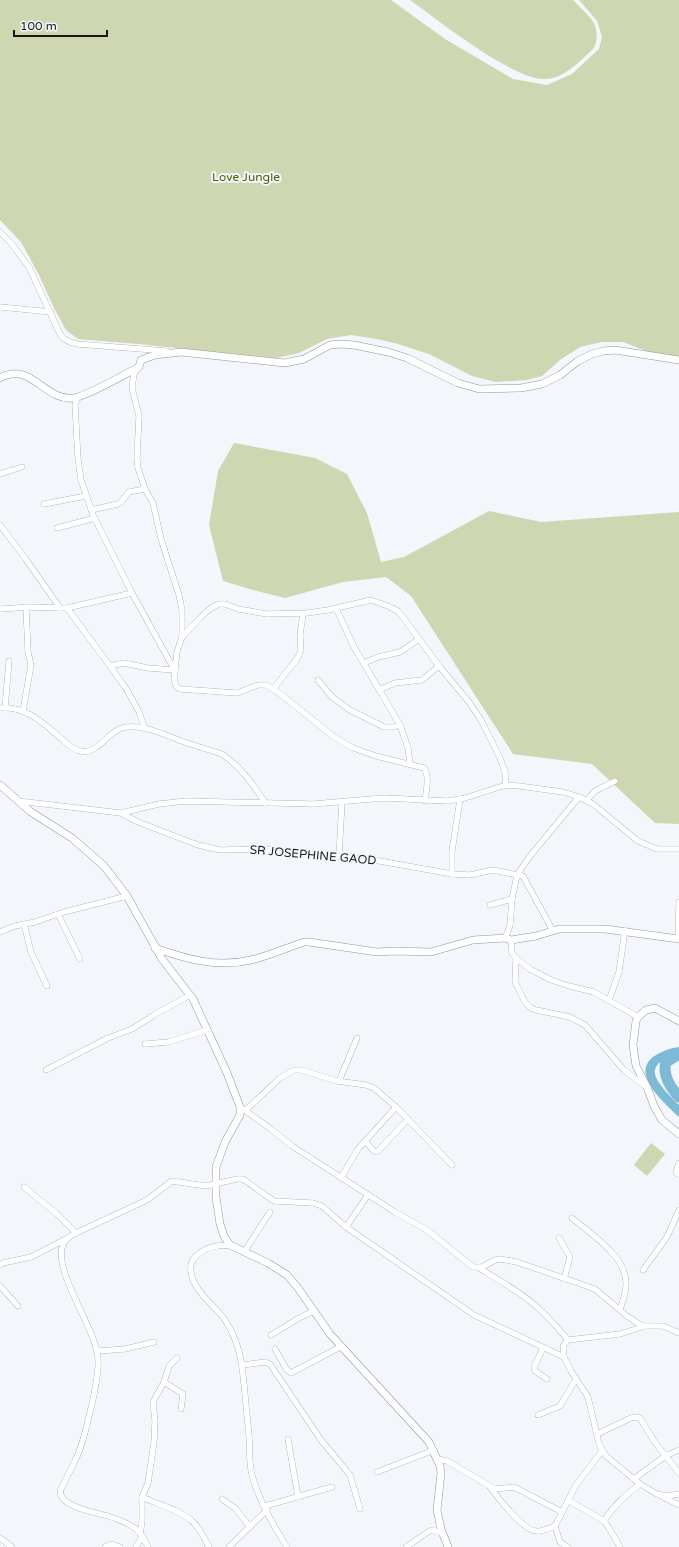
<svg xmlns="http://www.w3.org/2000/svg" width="679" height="1547" font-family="'Varela Round',sans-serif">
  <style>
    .green { fill: #ced7b2 }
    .water { fill: #7cbad7 }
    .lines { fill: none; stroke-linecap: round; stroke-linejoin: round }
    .river { stroke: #7cbad7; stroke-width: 11 }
    .minor-casing { stroke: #939599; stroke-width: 6 }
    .tertiary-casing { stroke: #939599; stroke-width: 8 }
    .minor { stroke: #fff; stroke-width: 5.5 }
    .tertiary { stroke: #fff; stroke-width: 7 }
    .labels { text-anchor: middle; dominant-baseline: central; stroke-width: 4; stroke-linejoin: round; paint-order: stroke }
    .park-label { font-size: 12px; fill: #505d00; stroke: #f3f6fa }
    .street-label { font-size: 12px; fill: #18181a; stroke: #f3f6fa }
  </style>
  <rect width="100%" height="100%" fill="#f3f6fa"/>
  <g class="green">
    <path d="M0,0H391L445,39L513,79L547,85L572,74L599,49L602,37L597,21L579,0H679V357L654,354L623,342H602L580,347L560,360L542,376L527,380L496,382L472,376L429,354L398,344L377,339L351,335L327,339L299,353L276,358L138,344L78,339L66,330L54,308L39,275L21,242L0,220Z"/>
    <path d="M410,0H573C579,7 587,13 592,20C598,28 599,44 591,51C579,62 563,79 545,79C513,80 438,20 410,0Z"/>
    <path d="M234,443L315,458L347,474L367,513L381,562L404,557L489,511L541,522L679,512V824L655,823L592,764L513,754L411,596L386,577L343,582L285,598L253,590L223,581L209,525L218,471Z"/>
    <path d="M651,1143L665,1154L647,1176L634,1165Z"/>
  </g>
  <path class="water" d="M679,1047V1057L659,1063C656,1066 654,1070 655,1074C657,1084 672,1098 679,1105V1117C666,1104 630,1075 653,1057C660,1052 670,1048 679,1047Z"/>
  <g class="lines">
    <path class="river" d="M679,1054L666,1062C662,1075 670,1087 679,1097"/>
    <defs>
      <g id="minor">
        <path d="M0,232L11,243L29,267L60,334L64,339L70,342L77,344L167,351"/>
        <path d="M0,307L51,312"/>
        <path d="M138,368L134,374L132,388L139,416L137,458L138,468L145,489L153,503L161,539L179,595L182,610V637L177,652L174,679L176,686L180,689L237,693L258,685H266L278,692L334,737L353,748L376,756L424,768C430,776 426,791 425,801"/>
        <path d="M78,397L75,405L78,459L81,480L88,500L93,515L132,593L175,671"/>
        <path d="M0,474L22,467"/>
        <path d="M44,504L86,496"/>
        <path d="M91,510L118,504L121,502L129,492L145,489"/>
        <path d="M0,525L25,558L60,608H67L110,666L127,690L139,712L145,729"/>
        <path d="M57,528L95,518"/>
        <path d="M67,608L132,593"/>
        <path d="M336,608L354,647L400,725L408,748L410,764"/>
        <path d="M0,609L31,607L60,608"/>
        <path d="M182,637L201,617L211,608L219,604H225L238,609L267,614L307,613L328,610L371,600L388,606L398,611L405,620L439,666L469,702L481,720L500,758L505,772L506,785"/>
        <path d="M364,663L378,657L400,652L419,639"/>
        <path d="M110,666L124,663L148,668L173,670"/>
        <path d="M318,680L332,697L350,710L384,727H394L400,725"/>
        <path d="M274,688L297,659L301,651L300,635L303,614"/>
        <path d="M379,690L395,683L422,680L439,666"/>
        <path d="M0,708C26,705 45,725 63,740C68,745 74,750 81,751C98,755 107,732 122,728C142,723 165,735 184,742C197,746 209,750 222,754C241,767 253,784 265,803"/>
        <path d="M5,708L9,661"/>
        <path d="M23,711L31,665L28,652L26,607"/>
        <path d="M587,800L595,791L615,781"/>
        <path d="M18,801L121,813L138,822L198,845L220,850L264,849L374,860L452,874L470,875L493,870L523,876L553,931"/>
        <path d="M121,813L159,804L186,801L313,804L384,798L448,801L465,798L506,785L519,786L563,792L579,797L593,804L638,841L657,849H679"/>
        <path d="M339,856L342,802"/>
        <path d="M452,874V851L460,799"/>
        <path d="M490,905L512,899"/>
        <path d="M58,914L80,959"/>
        <path d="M24,924L31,952L47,986"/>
        <path d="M0,932L15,926L35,922L64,912L127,896"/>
        <path d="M505,938L510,926L512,899L517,875L530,856L579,797"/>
        <path d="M678,939L679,902"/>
        <path d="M511,940L512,953L516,958L530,969L551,980L569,986L594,992L638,1017"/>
        <path d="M516,958L515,982L525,1002L531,1008L536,1010L570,1017L585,1025L624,1070L646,1087"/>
        <path d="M609,1000L619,972L625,930"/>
        <path d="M145,1044L168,1042L207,1030"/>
        <path d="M46,1070L108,1038L132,1029L154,1015L190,995"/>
        <path d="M339,1081L357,1038"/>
        <path d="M240,1107L271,1129L292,1146L395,1212L427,1230L473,1267H482L495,1260L500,1259L517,1262L595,1289L627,1316L639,1324L645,1326H663L679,1333"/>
        <path d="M246,1110L280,1078L294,1070H301L337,1081L366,1085L374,1088L396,1107L452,1165"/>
        <path d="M365,1141L374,1151L377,1152L408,1119"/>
        <path d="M679,1163L676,1172L679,1175"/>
        <path d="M341,1178L358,1149L396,1107"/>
        <path d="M24,1187L57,1214L76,1233"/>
        <path d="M572,1218C592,1235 628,1257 626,1286C626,1294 622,1302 620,1310"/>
        <path d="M346,1227L368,1195"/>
        <path d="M559,1238L570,1257L564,1279"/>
        <path d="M233,1246C216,1244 202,1247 192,1261C185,1283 209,1301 222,1316C227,1322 231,1330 234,1337C242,1356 243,1375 245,1394C246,1408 248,1422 249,1436C250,1448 249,1459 251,1470C256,1496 273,1525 287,1547"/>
        <path d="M244,1252L270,1212"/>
        <path d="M0,1265L3,1263L31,1257L66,1239"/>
        <path d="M479,1268C499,1280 519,1291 536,1306C548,1316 558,1328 568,1340"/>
        <path d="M643,1270L667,1237L679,1210"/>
        <path d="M0,1286L18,1306"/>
        <path d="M645,1326L620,1334L568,1340L563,1346L564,1357L571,1371L588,1397L599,1444L606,1456L640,1484L657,1494L667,1496L679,1494"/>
        <path d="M271,1335L299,1318L314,1311"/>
        <path d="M543,1348L534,1367L535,1371L547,1379"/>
        <path d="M275,1349L287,1370L291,1373L342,1346"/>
        <path d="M98,1351L125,1349L154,1342"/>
        <path d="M242,1365L265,1362L270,1364L321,1440L350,1475L360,1509"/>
        <path d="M164,1382L183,1394L181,1409"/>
        <path d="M538,1415L560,1406L576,1379"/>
        <path d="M597,1434L631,1418L636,1417L640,1418L654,1441L679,1473"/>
        <path d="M288,1439L298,1497"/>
        <path d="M438,1459L447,1461L495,1489L514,1487L562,1512"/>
        <path d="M377,1472L434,1450"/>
        <path d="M634,1479L665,1456L679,1450"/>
        <path d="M490,1487C498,1498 523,1530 536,1531C542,1532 549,1528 555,1526"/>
        <path d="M661,1496L679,1505"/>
        <path d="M142,1497C157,1504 180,1510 192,1521C200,1528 204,1538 209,1547"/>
        <path d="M222,1499L235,1508L250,1527"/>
        <path d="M568,1500L604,1521L609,1528L620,1547"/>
        <path d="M265,1506L332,1487"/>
        <path d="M604,1521C613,1506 626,1495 640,1484"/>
        <path d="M140,1534L142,1522V1497L148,1483L154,1442L155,1421L153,1402L164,1382L169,1366L177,1358"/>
        <path d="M0,1538L12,1547"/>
        <path d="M105,1547L111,1544L120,1547"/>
        <path d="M136,1547L142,1537"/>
        <path d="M148,1547C145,1541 141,1533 136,1529C129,1523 117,1519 108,1516C97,1513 55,1506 61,1489C66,1479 71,1469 76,1459C85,1439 89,1416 94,1395C96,1383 99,1371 98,1359C97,1330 52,1270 63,1245C65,1239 70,1236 76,1233L147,1200L172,1181L206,1186L237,1179H243L274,1201L313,1203L322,1206L346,1227L474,1315L564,1357"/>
        <path d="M229,1547L267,1510"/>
        <path d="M406,1547L428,1532L432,1530L442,1533"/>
        <path d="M568,1547L560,1542L555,1526L576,1485L602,1451"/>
      </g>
      <g id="tertiary">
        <path d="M0,378C31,361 44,401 73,398C86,397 125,374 139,367L141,360L155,355L181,352L285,363L304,359L330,345L341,344L354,345L388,352L407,358L458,383L479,389L521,388L542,384L560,375L578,361L592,354L603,351L615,350L679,360"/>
        <path d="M0,785L31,812L72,838L104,866L127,896L162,959L193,999L227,1073L240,1107V1115L225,1142L216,1167V1197L220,1224L224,1236L230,1245L268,1263L287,1275L298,1288L330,1334L429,1442L440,1466L441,1473L437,1510L441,1529L448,1547"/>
        <path d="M155,948C186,959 217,968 251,960C269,956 286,948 304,942H309L377,952L394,951L431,952L473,940L505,938L511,940L536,936L559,929H605L679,939"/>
        <path d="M679,1021L655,1008L646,1010L638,1017L636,1021L633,1045L636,1066L647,1087L654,1106L662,1120L679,1134"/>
      </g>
    </defs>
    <use href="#minor" class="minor-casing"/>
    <use href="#tertiary" class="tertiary-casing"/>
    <use href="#minor" class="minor"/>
    <use href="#tertiary" class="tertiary"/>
  </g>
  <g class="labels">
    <g class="park-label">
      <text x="246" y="177">Love Jungle</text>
    </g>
    <g class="street-label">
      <text transform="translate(313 855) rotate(5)">SR JOSEPHINE GAOD</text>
    </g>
  </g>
  <path d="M14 30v6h93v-6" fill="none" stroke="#18181a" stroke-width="2"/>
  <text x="20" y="30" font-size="12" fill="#18181a" stroke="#f3f6fa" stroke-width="3" paint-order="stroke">100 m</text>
</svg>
